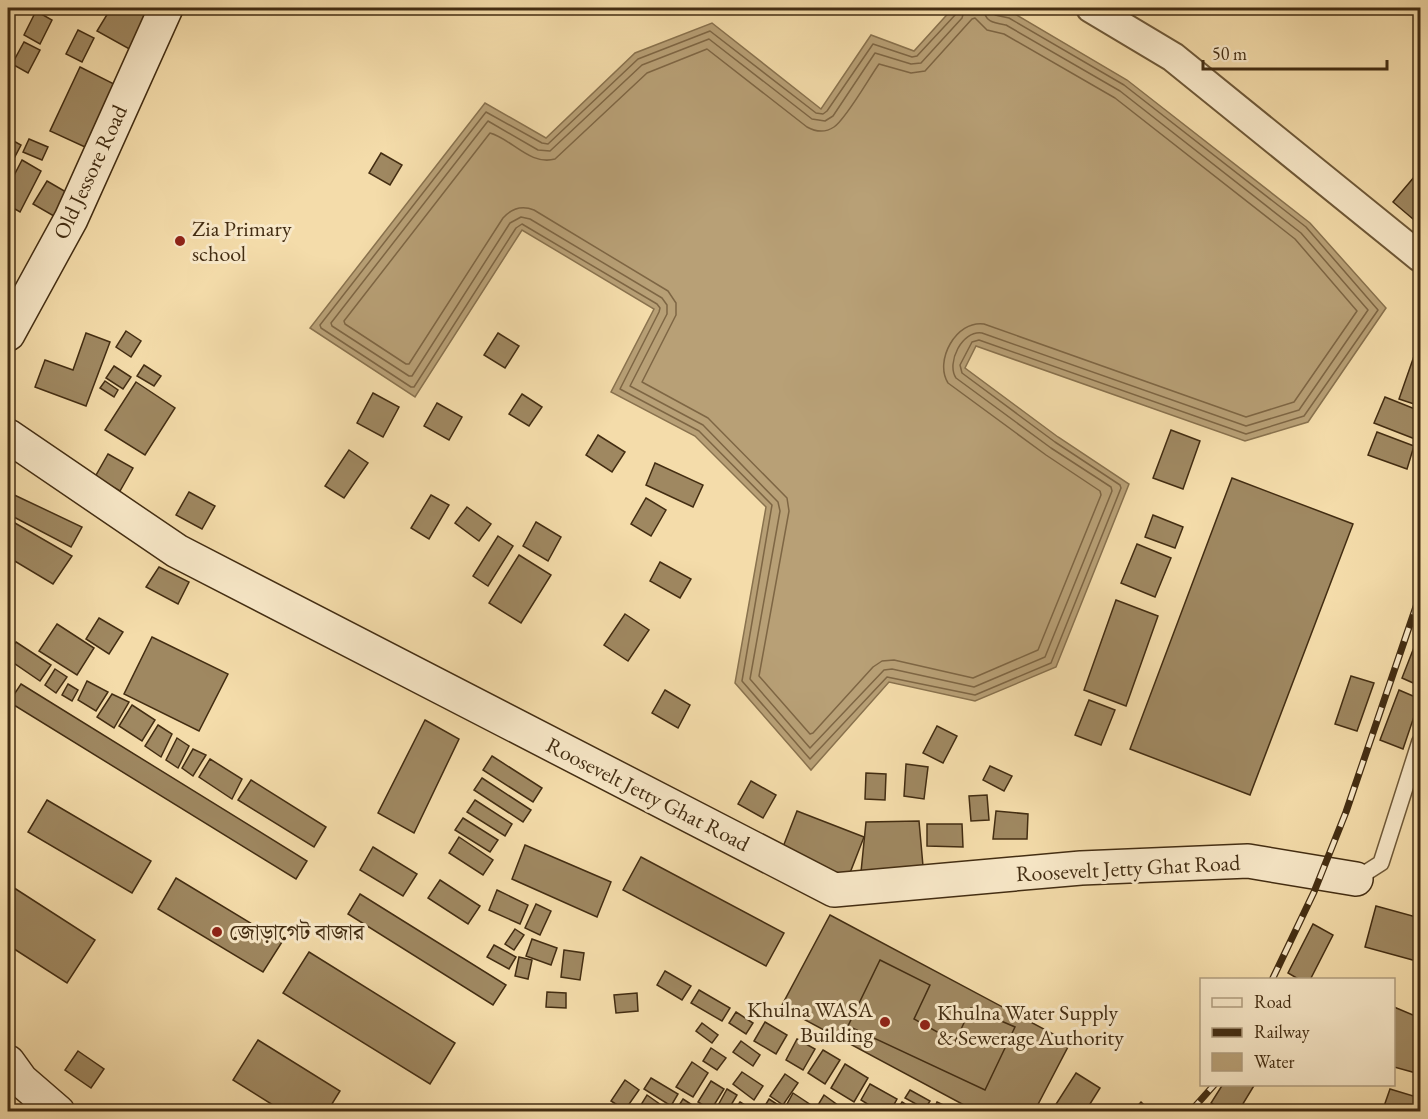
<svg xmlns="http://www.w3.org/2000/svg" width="1428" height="1119" font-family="'EB Garamond','Noto Serif Bengali',serif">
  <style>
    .water { fill: #b8a076; stroke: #89724e; stroke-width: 1.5 }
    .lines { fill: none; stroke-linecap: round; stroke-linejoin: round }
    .shore { stroke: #7e6644; stroke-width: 1.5 }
    .building { fill: #9f8861; stroke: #432d12; stroke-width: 1.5 }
    .lane-casing { stroke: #6f5938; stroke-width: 18 }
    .street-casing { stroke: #6f5938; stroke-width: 32 }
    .secondary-casing { stroke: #432d12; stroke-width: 36 }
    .lane { stroke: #f8e8c8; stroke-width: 15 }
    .street { stroke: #f8e8c8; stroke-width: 28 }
    .secondary { stroke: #f8e8c8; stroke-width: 33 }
    .rail-casing { stroke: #432d12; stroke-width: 7 }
    .rail { stroke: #f8e8c8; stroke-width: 4.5; stroke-dasharray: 14; stroke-linecap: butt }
    .poi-dot { fill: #8f2418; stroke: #f8e8c8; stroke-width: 2 }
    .labels { text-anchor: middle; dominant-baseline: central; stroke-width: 6; stroke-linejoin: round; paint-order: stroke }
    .street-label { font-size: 22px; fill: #432d12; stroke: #f8e8c8 }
    .poi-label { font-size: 22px; fill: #432d12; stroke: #f8e8c8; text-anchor: start }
  </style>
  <rect width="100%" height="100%" fill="#f4dcaa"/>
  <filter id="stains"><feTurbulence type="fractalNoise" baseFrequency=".00333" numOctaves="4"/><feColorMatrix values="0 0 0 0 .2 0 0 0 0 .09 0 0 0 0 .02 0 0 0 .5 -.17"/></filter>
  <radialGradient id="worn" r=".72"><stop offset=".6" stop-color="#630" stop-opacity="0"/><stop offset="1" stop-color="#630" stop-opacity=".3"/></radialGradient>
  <path class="water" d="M953,8L1010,11L1127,80L1310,223L1386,308L1308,422L1245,441L976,346L965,368L1058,437L1129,484L1056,667L975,701L889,682L811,770L735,683L766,507L695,436L611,392L654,309L522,230L415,397L310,328L485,103L546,138L635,53L712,23L821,109L871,35L914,51Z"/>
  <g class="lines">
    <g class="shore">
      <path d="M957,8L956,14L917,56L912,57L873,44L827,111L823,114L816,113L710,31L638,59L548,144L542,143L486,112L320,325L321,328L411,387H414L516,228L522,224L657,304L660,308L659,312L620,389L699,431L772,505L742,681L810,759L887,677L975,695L1051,663L1121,488L1120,485L1055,442L962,373L960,365L972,342L979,340L1246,434L1304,416L1378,310L1306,227L1124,85L1009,18L995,15L991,8"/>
      <path d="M965,8L962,18L921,63L911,64L875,53L833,116L825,121L812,119L709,39L642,65L550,151L538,150L488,121L331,323L332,326L409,376H412L510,223L521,217L530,219L662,298L667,305V314L630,386L703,425L778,502L780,511L750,679L810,748L884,670L892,669L974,687L1045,657L1112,491L1111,487L1051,448L956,378C946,363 962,330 982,333L1246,426L1299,410L1368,310L1301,233L1120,91L1006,25C994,23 984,22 984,8"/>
      <path d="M975,18L987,30L1004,34L1115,98L1295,239L1357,311L1294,402L1246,417L984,324C956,320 934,361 948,383L1046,455L1100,491L1101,495L1038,650L973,678L894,660L882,661L873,667L813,733L810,734L759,676L789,511L787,498L708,418L642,382L676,315V303L668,291L534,210C522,205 512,208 503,218L409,364H406L345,324L344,321L490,133C512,139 530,166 555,159L647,73L707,49L807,127C816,132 825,133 834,127C846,119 869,78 879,64L911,73L925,71L972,19Z"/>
    </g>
  </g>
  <g class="building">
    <path d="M111,8H158L133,51L97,31Z"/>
    <path d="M36,11L52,20L40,44L24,35Z"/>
    <path d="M78,30L94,38L82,62L66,54Z"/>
    <path d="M24,42L40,50L28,73L12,64Z"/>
    <path d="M80,67L114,84L85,147L50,131Z"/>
    <path d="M10,139L21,145L8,170V144Z"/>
    <path d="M29,139L48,147L42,160L23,152Z"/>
    <path d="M381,153L402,165L390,185L369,173Z"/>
    <path d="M22,160L41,171L20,212L8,205V187Z"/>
    <path d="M1420,170V225L1393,202Z"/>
    <path d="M47,181L73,196L59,219L33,204Z"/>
    <path d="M126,331L141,341L131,357L116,347Z"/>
    <path d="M86,333L110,342L86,406L35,387L45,360L73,370Z"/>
    <path d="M498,333L519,346L505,368L484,355Z"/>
    <path d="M1420,339V406L1399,399Z"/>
    <path d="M144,365L161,376L154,386L137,376Z"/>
    <path d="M114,366L131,377L123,389L106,378Z"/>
    <path d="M105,381L118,390L114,397L100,388Z"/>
    <path d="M136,382L175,408L145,455L105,430Z"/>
    <path d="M373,393L399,407L383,437L357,423Z"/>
    <path d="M522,394L542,407L529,426L509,414Z"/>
    <path d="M1385,397L1420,411V428L1415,439L1374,423Z"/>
    <path d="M437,403L462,417L449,440L424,426Z"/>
    <path d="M1171,430L1200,441L1183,489L1153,478Z"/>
    <path d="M1377,432L1414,446L1407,469L1368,455Z"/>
    <path d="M598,435L625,452L612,472L586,455Z"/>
    <path d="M349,450L368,463L344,498L325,486Z"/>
    <path d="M108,454L133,468L120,491L95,477Z"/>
    <path d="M655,463L703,485L693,507L646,485Z"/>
    <path d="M1232,478L1353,524L1250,795L1130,749Z"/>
    <path d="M8,492L82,527L71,547L8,514Z"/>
    <path d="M189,492L215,506L202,529L176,515Z"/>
    <path d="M431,495L449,505L429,539L411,528Z"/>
    <path d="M646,498L666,510L651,536L631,524Z"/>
    <path d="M467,507L491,524L479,541L455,523Z"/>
    <path d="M1153,515L1183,527L1175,548L1145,537Z"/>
    <path d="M8,519L72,556L53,584L8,557Z"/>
    <path d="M536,522L561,537L548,561L523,546Z"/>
    <path d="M498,536L513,546L488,586L473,576Z"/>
    <path d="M1137,544L1171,558L1155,597L1121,583Z"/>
    <path d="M519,555L551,575L521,623L489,603Z"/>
    <path d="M660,562L691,579L680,598L650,581Z"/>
    <path d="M159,567L189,582L178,604L146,587Z"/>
    <path d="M1116,600L1158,616L1126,706L1084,690Z"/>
    <path d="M625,614L649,630L628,661L604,645Z"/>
    <path d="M99,618L123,632L109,654L86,639Z"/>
    <path d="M57,624L94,648L77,675L39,651Z"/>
    <path d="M1420,632V686L1402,678Z"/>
    <path d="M152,637L228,674L199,731L124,694Z"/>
    <path d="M16,642L51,665L40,681L8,659V654Z"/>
    <path d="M55,669L67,677L56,693L45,685Z"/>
    <path d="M1351,676L1374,683L1357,731L1335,724Z"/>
    <path d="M87,681L108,692L96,711L78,700Z"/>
    <path d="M21,684L307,861L296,879L9,702Z"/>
    <path d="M68,684L78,690L72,701L62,695Z"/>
    <path d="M665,690L690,705L678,728L652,713Z"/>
    <path d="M1399,690L1420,699L1403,749L1380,740Z"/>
    <path d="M112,694L129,702L114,728L97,717Z"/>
    <path d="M1089,700L1115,710L1101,745L1075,735Z"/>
    <path d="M132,705L155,720L142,741L119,726Z"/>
    <path d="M425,720L459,739L414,833L378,813Z"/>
    <path d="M158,725L172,734L161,757L145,746Z"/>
    <path d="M937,726L957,736L943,763L923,753Z"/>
    <path d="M177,738L189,746L178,768L166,760Z"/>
    <path d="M193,749L206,755L193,776L182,768Z"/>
    <path d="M492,756L542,788L533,802L483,770Z"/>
    <path d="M210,759L242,779L232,799L199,777Z"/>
    <path d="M906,764L928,767L924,799L904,796Z"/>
    <path d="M990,766L1012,776L1004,791L983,780Z"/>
    <path d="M866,773L886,774L885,800L865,799Z"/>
    <path d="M482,778L531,810L523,822L474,790Z"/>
    <path d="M251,780L326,827L314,847L238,800Z"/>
    <path d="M751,781L776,795L763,818L738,804Z"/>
    <path d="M987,795L989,820L971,821L969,796Z"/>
    <path d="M47,800L151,861L132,893L28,832Z"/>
    <path d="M475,800L512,824L505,836L467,812Z"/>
    <path d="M797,811L864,837L848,878L781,852Z"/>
    <path d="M996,811L1028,814L1027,839H993Z"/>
    <path d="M463,818L498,840L490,852L455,830Z"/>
    <path d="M919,821L923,866L861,872L866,822Z"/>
    <path d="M927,824H962L963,847L927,846Z"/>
    <path d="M459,837L493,860L483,875L449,853Z"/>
    <path d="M525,845L611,882L597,917L512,879Z"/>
    <path d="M373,847L417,874L403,896L360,870Z"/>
    <path d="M641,857L784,933L766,966L623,890Z"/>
    <path d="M176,878L282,942L263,972L158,909Z"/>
    <path d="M440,880L480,906L468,924L428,898Z"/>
    <path d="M8,884L95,940L67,983L8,945Z"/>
    <path d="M497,890L528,905L520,924L489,910Z"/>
    <path d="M360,894L506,985L493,1005L348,914Z"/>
    <path d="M536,904L551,911L540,935L525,928Z"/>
    <path d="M1376,906L1420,918V962L1365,947Z"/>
    <path d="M830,915L1070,1043L1034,1112H977L781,1007Z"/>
    <path d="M1313,924L1333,935L1310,980H1300L1288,973Z"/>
    <path d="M515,929L524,935L514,950L505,944Z"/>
    <path d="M532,939L557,948L551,965L526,956Z"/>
    <path d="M494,945L516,957L509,969L487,957Z"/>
    <path d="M564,950L584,953L580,980L561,977Z"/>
    <path d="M309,952L455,1043L430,1084L283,993Z"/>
    <path d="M519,957L532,960L528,979L515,976Z"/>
    <path d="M880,960L930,985L914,1019L955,1042L971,1008L1015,1027L985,1090L848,1026Z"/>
    <path d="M665,971L691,986L682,1000L657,985Z"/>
    <path d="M699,990L730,1008L722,1021L691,1003Z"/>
    <path d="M547,992L566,993V1008L546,1007Z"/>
    <path d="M637,993L638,1011L616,1013L614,995Z"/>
    <path d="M1394,1007L1420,1018V1060L1416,1073L1394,1067Z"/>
    <path d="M736,1012L753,1023L746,1034L729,1023Z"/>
    <path d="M765,1022L787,1035L776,1054L754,1041Z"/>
    <path d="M702,1023L718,1035L712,1043L696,1031Z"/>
    <path d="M797,1039L815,1049L803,1070L786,1060Z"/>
    <path d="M258,1040L340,1091L327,1112H284L233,1080Z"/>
    <path d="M741,1041L760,1055L753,1066L733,1052Z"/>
    <path d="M711,1048L726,1058L717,1070L703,1061Z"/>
    <path d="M823,1050L840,1060L825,1084L808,1073Z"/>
    <path d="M78,1051L104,1069L91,1088L65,1070Z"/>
    <path d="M692,1062L708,1073L693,1097L676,1087Z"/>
    <path d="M845,1064L868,1078L854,1102L831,1088Z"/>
    <path d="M742,1072L763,1086L754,1100L733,1084Z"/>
    <path d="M1076,1073L1100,1088L1085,1112H1051Z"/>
    <path d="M785,1074L798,1083L783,1105L770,1096Z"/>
    <path d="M651,1078L678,1094L671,1106L644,1089Z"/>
    <path d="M625,1080L639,1090L625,1110L611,1101Z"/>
    <path d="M711,1081L724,1089L711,1110L698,1102Z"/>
    <path d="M870,1084L897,1099L890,1112H880L861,1100Z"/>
    <path d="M1223,1084H1255L1238,1112H1225L1211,1103Z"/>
    <path d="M727,1089L737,1095L727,1112H720L716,1109Z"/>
    <path d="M1390,1089L1420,1098V1112H1382Z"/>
    <path d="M910,1090L930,1101L925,1109L905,1098Z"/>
    <path d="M793,1093L811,1105L807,1112H799L787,1104Z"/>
    <path d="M647,1095L671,1112H644L639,1108Z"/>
    <path d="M824,1095L839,1106L835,1112H828L818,1105Z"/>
    <path d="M683,1099L703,1112H679L676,1110Z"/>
    <path d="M769,1099L786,1110L785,1112H766L763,1109Z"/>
    <path d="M740,1102L751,1109L749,1112H733Z"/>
    <path d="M902,1102L916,1111L915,1112H896Z"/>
    <path d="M937,1102L958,1112H933Z"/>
    <path d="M1141,1102L1151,1112H1132Z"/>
  </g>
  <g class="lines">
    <defs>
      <path id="lane" d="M1356,879L1381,863L1420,741"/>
      <path id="street" d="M1091,8L1173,57L1420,257"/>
      <g id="secondary">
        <path d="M8,334L71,219L166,8"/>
        <path d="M8,436L177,551L834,890L1081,868L1248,861L1356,879"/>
        <path d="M8,1062L21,1080L58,1112"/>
      </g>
    </defs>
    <use href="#lane" class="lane-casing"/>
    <use href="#street" class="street-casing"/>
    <use href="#secondary" class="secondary-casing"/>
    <use href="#lane" class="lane"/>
    <use href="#street" class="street"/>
    <use href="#secondary" class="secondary"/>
    <defs>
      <g id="rail">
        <path d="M1272,980L1314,892L1346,812L1420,595"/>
        <path d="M8,1105L14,1112"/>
        <path d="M1190,1112L1215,1084"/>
      </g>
    </defs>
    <use href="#rail" class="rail-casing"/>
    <use href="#rail" class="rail"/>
  </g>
  <g class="poi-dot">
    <circle cx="180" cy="241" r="6"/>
    <circle cx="217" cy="932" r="6"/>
    <circle cx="885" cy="1022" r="6"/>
    <circle cx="925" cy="1025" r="6"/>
  </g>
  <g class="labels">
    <g class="street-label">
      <text transform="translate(90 172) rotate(-65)">Old Jessore Road</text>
      <text transform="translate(648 794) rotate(27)">Roosevelt Jetty Ghat Road</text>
      <text transform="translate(1128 868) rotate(-3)">Roosevelt Jetty Ghat Road</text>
    </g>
    <g class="poi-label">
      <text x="192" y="228">Zia Primary<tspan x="192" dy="25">school</tspan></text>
      <text x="229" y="932">জোড়াগেট বাজার</text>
      <text x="873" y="1009" text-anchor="end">Khulna WASA<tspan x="873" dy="25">Building</tspan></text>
      <text x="937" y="1012">Khulna Water Supply<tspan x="937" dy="25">&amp; Sewerage Authority</tspan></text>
    </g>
  </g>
  <rect width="1428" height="1119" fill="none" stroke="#f4dcaa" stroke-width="30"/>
  <rect x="9" y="9" width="1410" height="1101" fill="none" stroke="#432d12" stroke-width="3"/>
  <rect x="15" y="15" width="1398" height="1089" fill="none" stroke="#432d12" stroke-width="1.5"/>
  <rect x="1200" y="978" width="195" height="108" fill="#f8e8c8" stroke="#b09d7f" stroke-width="1.5"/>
  <rect x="1212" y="998" width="30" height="9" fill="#f8e8c8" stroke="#b09d7f" stroke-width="1.5"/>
  <text x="1254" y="1008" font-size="18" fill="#432d12">Road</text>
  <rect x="1212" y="1028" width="30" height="9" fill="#432d12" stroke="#b09d7f" stroke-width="1.5"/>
  <text x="1254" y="1038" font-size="18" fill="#432d12">Railway</text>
  <rect x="1212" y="1053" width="30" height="18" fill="#b8a076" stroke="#b09d7f" stroke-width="1.5"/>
  <text x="1254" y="1068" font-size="18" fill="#432d12">Water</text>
  <path d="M1203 60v9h184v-9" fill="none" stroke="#432d12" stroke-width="3"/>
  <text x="1212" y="60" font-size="18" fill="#432d12" stroke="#f8e8c8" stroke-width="4.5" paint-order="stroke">50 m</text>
  <rect width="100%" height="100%" filter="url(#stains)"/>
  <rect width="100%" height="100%" fill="url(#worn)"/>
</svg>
